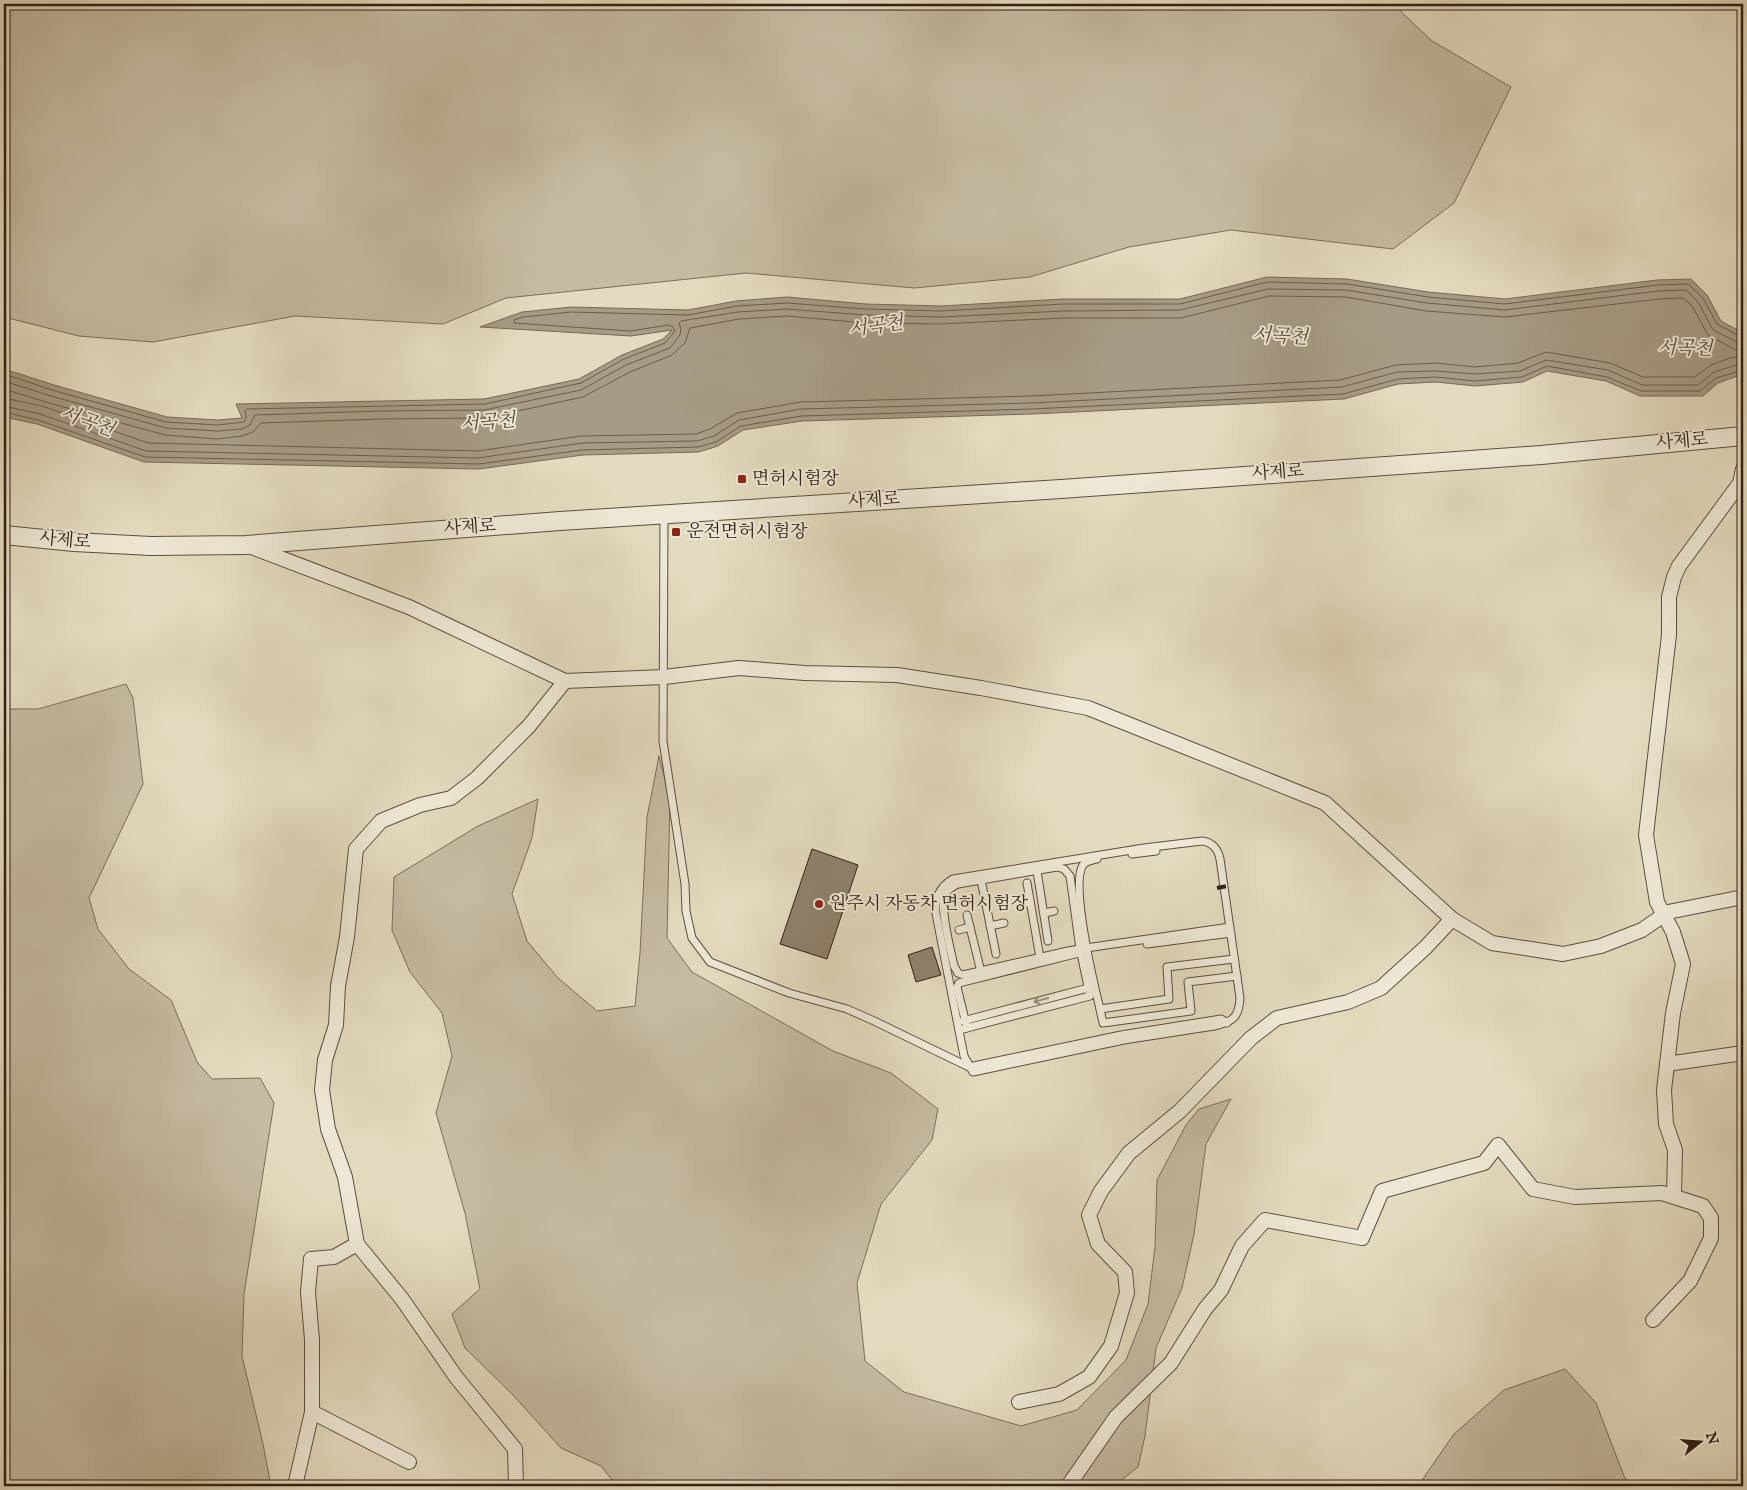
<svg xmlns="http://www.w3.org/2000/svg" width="1747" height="1490" font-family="'IM FELL English','Noto Serif KR',serif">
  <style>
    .green { fill: #c5bba2; stroke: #7b6d5b }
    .water { fill: #a69b85; stroke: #776958 }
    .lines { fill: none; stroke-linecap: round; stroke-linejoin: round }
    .shore { stroke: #6c5d4c; stroke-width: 1 }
    .building { fill: #8e816d; stroke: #311f14 }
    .service-casing { stroke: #5e4e3f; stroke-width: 9 }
    .minor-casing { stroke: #5e4e3f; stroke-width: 16 }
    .tertiary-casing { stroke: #5e4e3f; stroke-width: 20 }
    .service { stroke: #ede8d5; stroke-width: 7 }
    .minor { stroke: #ede8d5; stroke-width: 14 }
    .tertiary { stroke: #ede8d5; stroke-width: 18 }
    .rail { stroke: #311f14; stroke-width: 4; stroke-dasharray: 9 9; stroke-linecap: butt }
    .oneway { stroke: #988e7e }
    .poi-dot { fill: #8f2418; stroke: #ede8d5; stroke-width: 2 }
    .labels { text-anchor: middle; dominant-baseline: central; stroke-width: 4; stroke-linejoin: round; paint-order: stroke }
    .street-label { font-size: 18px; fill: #311f14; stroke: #ede8d5 }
    .poi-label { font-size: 18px; fill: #311f14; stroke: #ede8d5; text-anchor: start }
    .water-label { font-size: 19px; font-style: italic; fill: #5a4a3c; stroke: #ede8d5 }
  </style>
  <rect width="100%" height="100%" fill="#e3dbbf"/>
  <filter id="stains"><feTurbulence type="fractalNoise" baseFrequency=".004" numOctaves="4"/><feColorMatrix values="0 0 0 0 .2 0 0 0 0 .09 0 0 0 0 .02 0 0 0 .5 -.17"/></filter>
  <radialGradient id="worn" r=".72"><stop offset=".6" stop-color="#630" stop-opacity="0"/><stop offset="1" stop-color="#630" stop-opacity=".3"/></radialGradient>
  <g class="green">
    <path d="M4,4H1393L1432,41L1511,87L1454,203L1393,249L1231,230L1129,247L1030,277L914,288L746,273L506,298L443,324L295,316L153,342L79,336L4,317Z"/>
    <path d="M126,684L133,698L143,784L89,898L98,929L129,969L171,1000L197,1062L212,1079L260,1078L274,1103L244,1294L242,1356L263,1444L271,1486H4V709H38Z"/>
    <path d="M659,756L670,799L667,938L692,972L833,1051L891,1073L938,1109L932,1140L881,1204L857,1283L865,1361L904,1392L1021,1426L1077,1410L1126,1360L1148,1304L1155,1247L1157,1180L1186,1125L1199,1109L1231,1099L1206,1144L1194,1234L1182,1288L1156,1348L1145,1436L1138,1467L1114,1486H617L601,1466L561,1448L512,1394L465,1348L452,1314L480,1289L465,1213L436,1113L452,1056L442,1013L410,972L392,930L394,877L478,826L538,799L532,838L512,894L527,941L558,978L597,1011L635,1006L640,953L647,817Z"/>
    <path d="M1565,1369L1596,1403L1624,1476L1630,1486H1418L1454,1434L1504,1390Z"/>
  </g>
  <path class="water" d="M1267,277L1347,279L1428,292L1505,299L1657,280L1691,279L1707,295L1721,321L1743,333V374L1718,383L1703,396H1640L1606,381L1547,371L1523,382L1475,386L1436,382L1398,384L1344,399L1032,414L802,421L743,430L718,446L699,452L583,455L479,469L144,462L37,424L4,417V369L54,385L167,417L218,420L242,418L236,404L484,399L579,379L622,355L663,339L672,330L631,336L480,327L522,312L571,307L688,310L736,301L787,297L866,304L941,306L1063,299H1180Z"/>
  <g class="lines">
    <g class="shore">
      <path d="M4,374L52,390L166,422L218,425L244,422L246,418L245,411L247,409L485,404L581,383L624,359L665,343L675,331L673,327L669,325L630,331L514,323V320L523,317L571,312L688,315L737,306L787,303L865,309L941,311L1063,304H1180L1267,282L1347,284L1428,297L1505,304L1658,285L1688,284L1703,298L1717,324L1739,336L1743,337"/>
      <path d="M4,381L51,396L166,428L218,431L242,429L250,425L255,415L381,411L484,410L581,390L626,365L670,348L680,335L681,329L679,323L681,321L738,312L787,309L865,315L941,317L1063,311L1180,310L1268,289L1346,290L1427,303L1505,310L1658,291L1686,290L1698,302L1713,330L1737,342L1743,343"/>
      <path d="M4,389L49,403L165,435L218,439L242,436L253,432L261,423L381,419L485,418L583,397L630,372L672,355L685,343L690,328L739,319L787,316L865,323L940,324L1063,318H1181L1269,296L1346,297L1426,311L1505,317L1659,299L1683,298L1692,306L1708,335L1734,349L1743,351"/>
      <path d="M4,398L42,406L148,443L478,451L581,436L696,434L710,429L737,413L801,402L1031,396L1340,380L1396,365L1436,363L1475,367L1518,363L1546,352L1610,363L1643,377H1695L1711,365L1730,358L1743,356"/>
      <path d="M4,406L40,414L146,451L478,458L582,443L697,441L714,436L739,420L801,409L1032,403L1342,387L1397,372L1436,371L1475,374L1520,371L1546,360L1608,370L1642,385H1698L1714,372L1743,363"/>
      <path d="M4,412L38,420L145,457L479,464L582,450L698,447L716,442L741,426L802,416L1032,409L1343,394L1398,379L1436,377L1475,381L1522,377L1547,366L1607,377L1641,391H1700L1716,378L1743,370"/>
    </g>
  </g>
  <g class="building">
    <path d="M812,849L858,865L827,959L780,944Z"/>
    <path d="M932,947L941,975L916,982L908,955Z"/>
  </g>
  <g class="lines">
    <defs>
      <g id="service">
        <path d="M664,515L663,741L685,884L686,911L692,938L710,962L789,993L847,1009L872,1020L969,1067L1121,1035L1221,1019L1227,1023"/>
        <path d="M1202,841C1212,842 1218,849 1220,859L1240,998C1239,1018 1232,1022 1214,1026L1124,1040L973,1072L964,1056L936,914C935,898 939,887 953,879L1144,848Z"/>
        <path d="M1132,854L1156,851"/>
        <path d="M1097,859C1092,860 1086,861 1083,865C1070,884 1094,985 1100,1009L1169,999L1167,967L1234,959"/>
        <path d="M1037,871L1048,941"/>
        <path d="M981,880L996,954"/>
        <path d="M1027,883L1040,958"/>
        <path d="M1022,904L1030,902"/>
        <path d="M1044,913L1054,911"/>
        <path d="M967,915L981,972"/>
        <path d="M990,926L1004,923"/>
        <path d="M959,930L970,927"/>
        <path d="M1147,944L1231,933"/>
        <path d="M1100,1009L1103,1023L1191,1011L1188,982L1237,976"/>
        <path d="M963,1021L1088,988"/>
        <path d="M967,1028L957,987L959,983L1079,953"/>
        <path d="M959,1030L1090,996L1080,949L1070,876L1064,869L1057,867L958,884C953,886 948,890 945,894C939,907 951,951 954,966L958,973L963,975L1068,951L1086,948L1230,927"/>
      </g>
      <g id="minor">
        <path d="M249,546L409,607L565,681L664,677L739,668L805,673L897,675L981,688L1088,708L1325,803L1452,919L1492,943L1563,954L1601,946L1642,930L1668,912L1743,897"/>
        <path d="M1667,1064L1743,1053"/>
        <path d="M1674,1197L1675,1150L1666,1124L1664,1090L1673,1013L1683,964L1673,932L1657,902L1646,835L1669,635V597L1674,577L1679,566L1740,483L1743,469"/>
        <path d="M1019,1402L1059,1394L1089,1377L1111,1346L1127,1293L1125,1272L1098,1244L1089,1215L1101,1191L1129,1153L1180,1111L1251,1038L1277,1018L1348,1002L1381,988L1426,947L1452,919"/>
        <path d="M312,1412L409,1462"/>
        <path d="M295,1486L312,1412V1340L308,1292L311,1259L334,1257L357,1244"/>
        <path d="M516,1486L515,1449L456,1377L402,1299L357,1244L345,1177L328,1129L322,1090L325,1060L336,1025L338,986L347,937L356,849L381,821L420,805L451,798L477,778L529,726L565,681"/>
        <path d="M1068,1486L1116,1417L1171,1363L1205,1309L1221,1290L1242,1246L1265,1220L1362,1238L1382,1191L1484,1163L1498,1145L1533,1189L1575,1197L1662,1193L1703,1206L1711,1218V1238L1690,1281L1653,1320"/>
      </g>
      <path id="tertiary" d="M4,535L74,542L151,546L246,545L560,521L1061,489L1541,455L1743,436"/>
    </defs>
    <use href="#service" class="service-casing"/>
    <use href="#minor" class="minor-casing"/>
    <use href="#tertiary" class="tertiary-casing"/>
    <use href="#service" class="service"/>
    <use href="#minor" class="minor"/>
    <use href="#tertiary" class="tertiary"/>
    <path class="rail" d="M1217,888L1227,886"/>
  </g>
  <defs><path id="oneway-shaft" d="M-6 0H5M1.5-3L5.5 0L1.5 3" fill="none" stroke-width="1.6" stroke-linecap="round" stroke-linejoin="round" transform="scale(1.25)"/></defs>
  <use class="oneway" href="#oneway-shaft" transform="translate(1041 1000) rotate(165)"/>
  <g class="poi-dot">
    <rect x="737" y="474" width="10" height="10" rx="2.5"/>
    <rect x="671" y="527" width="10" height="10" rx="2.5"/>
    <circle cx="819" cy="904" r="5"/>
  </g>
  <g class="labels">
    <g class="street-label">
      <text transform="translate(1682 442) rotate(-5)">사제로</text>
      <text transform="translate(1278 473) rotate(-4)">사제로</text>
      <text transform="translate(874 501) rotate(-4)">사제로</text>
      <text transform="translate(470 528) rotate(-4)">사제로</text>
      <text transform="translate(65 541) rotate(5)">사제로</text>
    </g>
    <g class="poi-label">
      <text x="752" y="479">면허시험장</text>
      <text x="686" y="532">운전면허시험장</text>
      <text x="829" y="904">원주시 자동차 면허시험장</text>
    </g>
    <g class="water-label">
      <text transform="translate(876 327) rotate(-8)">서곡천</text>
      <text transform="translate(1280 337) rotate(3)">서곡천</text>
      <text transform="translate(1685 349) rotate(1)">서곡천</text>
      <text transform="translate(87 422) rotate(20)">서곡천</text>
      <text transform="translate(488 423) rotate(-5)">서곡천</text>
    </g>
  </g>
  <rect width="1747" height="1490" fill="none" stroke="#e3dbbf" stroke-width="20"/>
  <rect x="5" y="5" width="1737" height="1480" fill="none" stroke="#311f14" stroke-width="2.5"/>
  <rect x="10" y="10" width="1727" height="1470" fill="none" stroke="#311f14"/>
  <g transform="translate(1700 1442) rotate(73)" stroke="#ede8d5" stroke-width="4" paint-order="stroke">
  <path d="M0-4L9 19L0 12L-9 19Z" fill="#311f14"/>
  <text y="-8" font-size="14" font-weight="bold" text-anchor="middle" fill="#311f14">N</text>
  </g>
  <rect width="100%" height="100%" filter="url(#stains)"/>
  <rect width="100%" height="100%" fill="url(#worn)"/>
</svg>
